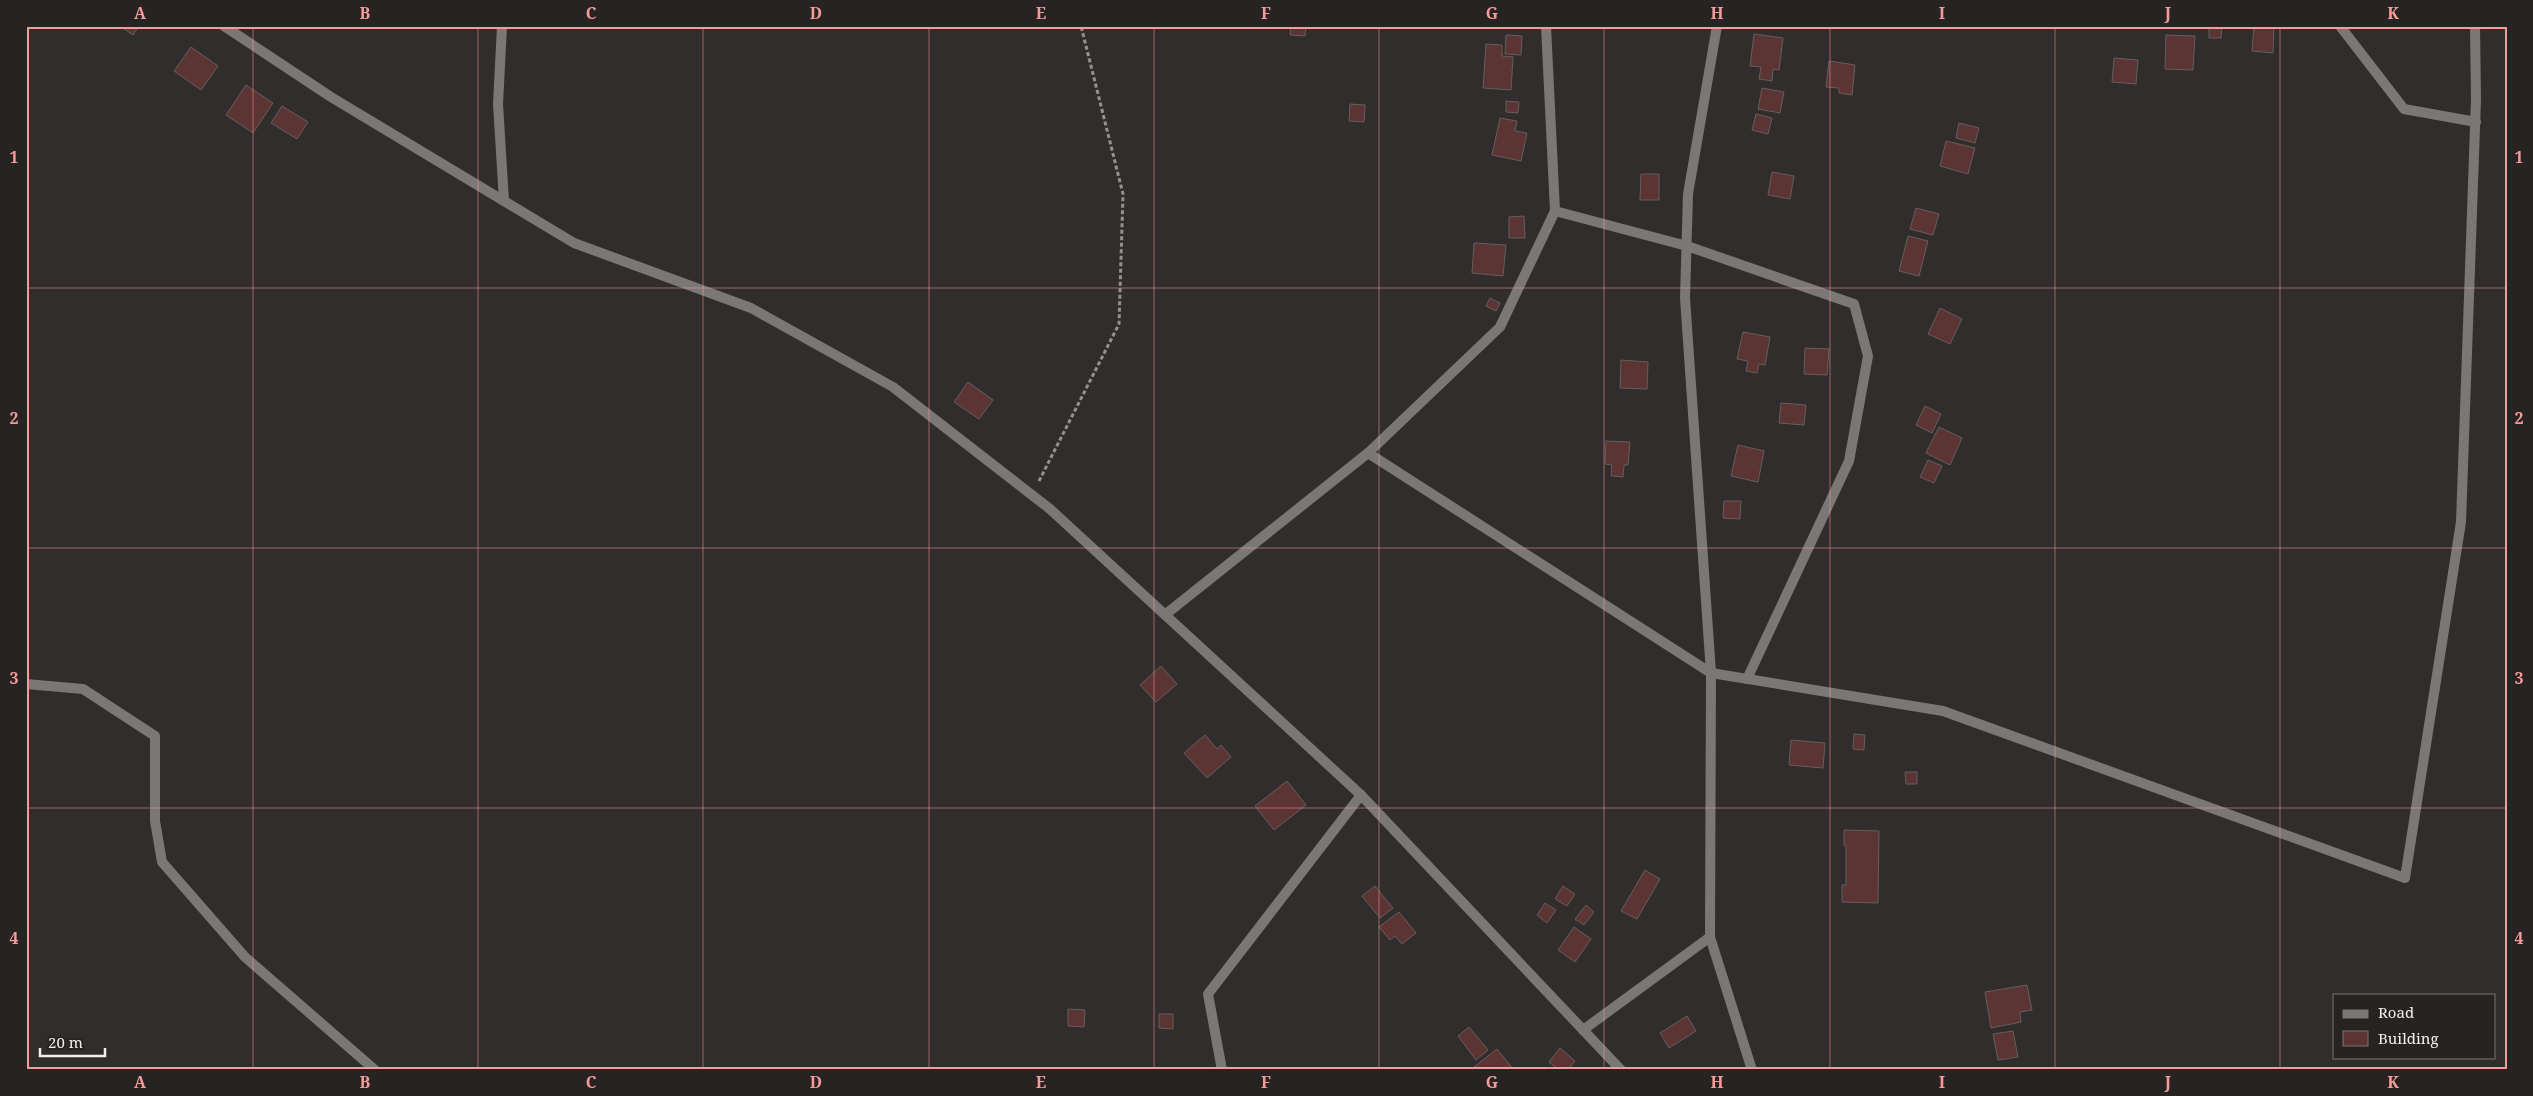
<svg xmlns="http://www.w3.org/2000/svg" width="2533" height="1096" font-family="'Noto Serif',serif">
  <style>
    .building { fill: #5c3433; stroke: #635f5e }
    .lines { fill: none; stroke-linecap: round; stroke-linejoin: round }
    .path { stroke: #959191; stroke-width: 3; stroke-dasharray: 4 2.5; stroke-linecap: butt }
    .minor { stroke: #7a7877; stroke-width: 10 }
    .grid { fill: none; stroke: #f59b98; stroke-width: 1; stroke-opacity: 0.55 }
    .neatline { fill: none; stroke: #f59b98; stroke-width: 2 }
    .grid-label { font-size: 16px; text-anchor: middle; font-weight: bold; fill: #f59b98 }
  </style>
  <rect width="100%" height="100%" fill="#312d2d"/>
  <g class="building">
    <path d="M120,26H139L133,35Z"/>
    <path d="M1291,26H1306L1305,36L1290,35Z"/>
    <path d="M2209,26H2222L2221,38H2209Z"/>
    <path d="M2254,26H2274L2273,53L2252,51Z"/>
    <path d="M1754,34L1783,38L1779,70L1773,69L1772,81L1759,79L1761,67L1750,66Z"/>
    <path d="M1506,35L1522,36L1521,55L1505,54Z"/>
    <path d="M2166,35L2195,36L2193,70L2165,69Z"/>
    <path d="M1486,44L1502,45V56L1513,57L1511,90L1483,88Z"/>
    <path d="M191,47L218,66L201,90L174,71Z"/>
    <path d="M2114,58L2138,60L2136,84L2112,82Z"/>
    <path d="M1829,61L1855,65L1852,95L1839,93V88L1826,87Z"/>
    <path d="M246,85L273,103L253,133L226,115Z"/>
    <path d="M1762,88L1784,92L1780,113L1758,109Z"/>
    <path d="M1506,101L1519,102L1518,113L1506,112Z"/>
    <path d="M1350,104L1365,105L1364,122L1349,121Z"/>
    <path d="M282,106L308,122L297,139L271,123Z"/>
    <path d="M1756,114L1772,118L1768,134L1752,130Z"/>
    <path d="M1500,118L1517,121L1515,131L1527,133L1521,161L1492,155Z"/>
    <path d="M1959,123L1979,128L1975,143L1956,138Z"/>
    <path d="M1946,141L1975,148L1968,174L1940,166Z"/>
    <path d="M1772,172L1794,176L1790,199L1768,195Z"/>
    <path d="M1641,174H1659V200H1640Z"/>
    <path d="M1916,208L1939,214L1933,235L1910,229Z"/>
    <path d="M1524,216L1525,238H1509V217Z"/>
    <path d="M1908,236L1928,241L1919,276L1899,271Z"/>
    <path d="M1474,243L1506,245L1503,276L1472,273Z"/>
    <path d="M1490,298L1500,303L1496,311L1486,306Z"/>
    <path d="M1940,308L1962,319L1950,344L1928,334Z"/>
    <path d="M1743,332L1770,337L1765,365L1759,364L1757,373L1746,371L1748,361L1737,359Z"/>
    <path d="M1805,348L1829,349L1827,375L1804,374Z"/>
    <path d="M1621,360L1648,362L1647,389L1620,388Z"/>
    <path d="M968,382L993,400L979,419L954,402Z"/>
    <path d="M1781,403L1806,405L1804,425L1779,423Z"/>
    <path d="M1925,406L1941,414L1932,433L1916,425Z"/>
    <path d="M1939,427L1962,438L1950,465L1926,453Z"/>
    <path d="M1606,441L1630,442L1628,465H1624L1623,477L1611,476L1612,465L1605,464Z"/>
    <path d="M1738,445L1764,451L1758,482L1731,476Z"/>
    <path d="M1928,460L1942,466L1934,483L1920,477Z"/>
    <path d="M1724,501H1741L1740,519L1723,518Z"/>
    <path d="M1161,666L1177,684L1156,702L1140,685Z"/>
    <path d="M1854,734L1865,735L1864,750L1853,749Z"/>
    <path d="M1205,735L1217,749L1221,745L1231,757L1207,778L1184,753Z"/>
    <path d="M1791,740L1825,743L1823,768L1789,765Z"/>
    <path d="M1905,772H1917V784H1906Z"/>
    <path d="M1287,781L1306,805L1274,830L1255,806Z"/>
    <path d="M1844,830L1879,831L1878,903L1842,902V885H1846V845H1844Z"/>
    <path d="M1645,870L1660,879L1637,919L1621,911Z"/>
    <path d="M1375,886L1393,908L1380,918L1362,896Z"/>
    <path d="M1563,886L1575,894L1567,906L1555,899Z"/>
    <path d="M1545,903L1556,910L1547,923L1537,915Z"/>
    <path d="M1586,905L1594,912L1584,925L1575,919Z"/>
    <path d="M1399,912L1416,933L1402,944L1395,936L1390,940L1379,927Z"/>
    <path d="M1574,927L1591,939L1575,962L1558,950Z"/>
    <path d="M2027,985L2032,1010L2020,1012L2021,1022L1991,1028L1985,992Z"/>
    <path d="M1068,1009L1085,1010L1084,1027L1068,1026Z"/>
    <path d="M1159,1014H1173V1029L1159,1028Z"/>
    <path d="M1687,1016L1696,1031L1669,1048L1660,1033Z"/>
    <path d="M1469,1027L1488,1050L1476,1060L1458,1036Z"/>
    <path d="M2013,1031L2018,1057L1998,1060L1993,1034Z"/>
    <path d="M1560,1048L1575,1061L1568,1070H1559L1549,1062Z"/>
    <path d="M1497,1049L1514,1070H1477L1474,1067Z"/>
  </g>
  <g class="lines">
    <path class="path" d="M1039,481L1119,324L1123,194L1081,26"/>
    <g class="minor">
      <path d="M224,26L331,97L574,243L751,308L893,387L1050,509L1361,795L1621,1070"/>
      <path d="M502,26L498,104L504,201"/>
      <path d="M1717,26L1688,194L1685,298L1711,673L1710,937L1752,1070"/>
      <path d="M2340,26L2404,109L2476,122"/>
      <path d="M1555,211L1687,246L1854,304L1868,356L1849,461L1747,679"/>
      <path d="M1368,453L1711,673L1943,711L2405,878L2461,522L2476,99L2475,26"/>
      <path d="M1166,614L1368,453L1500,327L1555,211L1546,26"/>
      <path d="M26,684L83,689L155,736V821L162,862L245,957L375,1070"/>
      <path d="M1583,1030L1710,937"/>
      <path d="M1222,1070L1208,994L1361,795"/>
    </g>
  </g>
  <path class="grid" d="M253,26V1070M478,26V1070M703,26V1070M929,26V1070M1154,26V1070M1379,26V1070M1604,26V1070M1830,26V1070M2055,26V1070M2280,26V1070M26,288H2507M26,548H2507M26,808H2507"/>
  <rect width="2533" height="1096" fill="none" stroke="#272323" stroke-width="55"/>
  <rect x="2333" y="994" width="162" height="65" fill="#272323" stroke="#787575"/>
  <rect x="2343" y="1010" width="25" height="8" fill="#7a7877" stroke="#787575"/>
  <text x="2378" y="1018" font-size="15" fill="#f2efef">Road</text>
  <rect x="2343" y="1031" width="25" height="15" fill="#5c3433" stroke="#787575"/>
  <text x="2378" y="1044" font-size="15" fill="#f2efef">Building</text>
  <path d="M40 1048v8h65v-8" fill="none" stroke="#f2efef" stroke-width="2.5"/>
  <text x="48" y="1048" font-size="15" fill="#f2efef" stroke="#272323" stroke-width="4" paint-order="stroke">20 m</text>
  <rect x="28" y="28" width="2478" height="1040" class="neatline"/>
  <g class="grid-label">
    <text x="140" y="19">A</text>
    <text x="365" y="19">B</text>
    <text x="591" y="19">C</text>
    <text x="816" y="19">D</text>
    <text x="1041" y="19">E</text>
    <text x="1266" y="19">F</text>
    <text x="1492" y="19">G</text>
    <text x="1717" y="19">H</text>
    <text x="1942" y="19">I</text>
    <text x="2168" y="19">J</text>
    <text x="2393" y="19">K</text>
    <text x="14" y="163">1</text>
    <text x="2519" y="163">1</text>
    <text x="14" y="424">2</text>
    <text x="2519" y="424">2</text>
    <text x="14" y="684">3</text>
    <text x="2519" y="684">3</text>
    <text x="14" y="944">4</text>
    <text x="2519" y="944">4</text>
    <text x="140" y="1088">A</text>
    <text x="365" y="1088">B</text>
    <text x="591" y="1088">C</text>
    <text x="816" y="1088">D</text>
    <text x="1041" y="1088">E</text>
    <text x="1266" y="1088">F</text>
    <text x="1492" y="1088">G</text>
    <text x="1717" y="1088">H</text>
    <text x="1942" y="1088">I</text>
    <text x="2168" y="1088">J</text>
    <text x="2393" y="1088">K</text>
  </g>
</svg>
